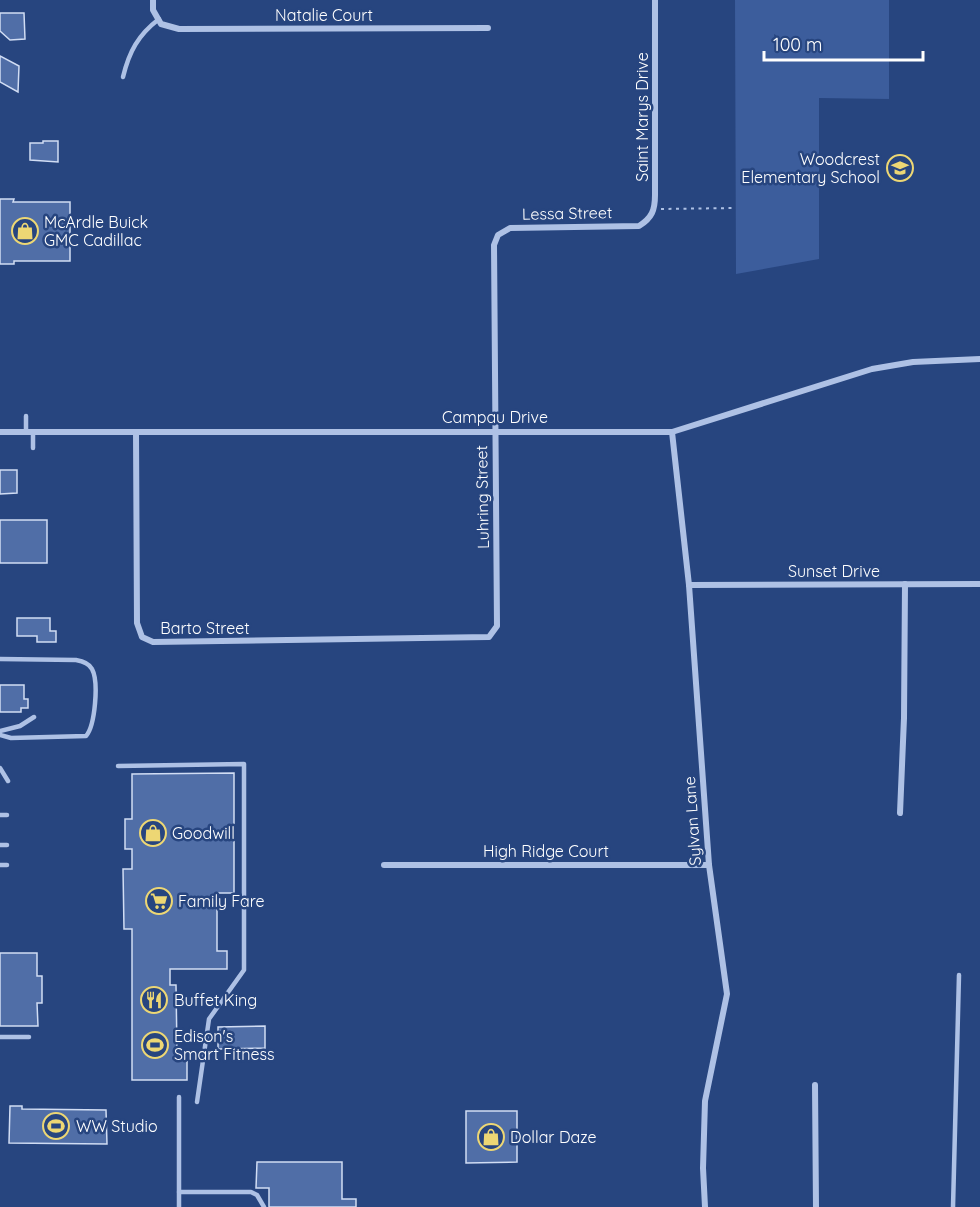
<svg xmlns="http://www.w3.org/2000/svg" width="980" height="1207" font-family="Quicksand,sans-serif">
  <style>
    .green { fill: #3c5d9c }
    .building { fill: #506ea7; stroke: #d1ddf4; stroke-width: 1.5 }
    .lines { fill: none; stroke-linecap: round; stroke-linejoin: round }
    .path { stroke: #aec1e5; stroke-width: 2; stroke-dasharray: 3 4.5; stroke-linecap: butt }
    .service { stroke: #aec1e5; stroke-width: 4.5 }
    .minor { stroke: #aec1e5; stroke-width: 6 }
    .labels { text-anchor: middle; dominant-baseline: central; stroke-width: 5; stroke-linejoin: round; paint-order: stroke }
    .street-label { font-size: 16px; fill: #fff; stroke: #27457f }
    .poi-label { font-size: 16px; fill: #fff; stroke: #27457f; text-anchor: start }
  </style>
  <rect width="100%" height="100%" fill="#27457f"/>
  <path class="green" d="M735,0H889V99L819,98V259L736,274Z"/>
  <g class="building">
    <path d="M0,13H24L25,39L10,40L0,31Z"/>
    <path d="M0,56L19,66L18,92L0,82Z"/>
    <path d="M43,141H58V162L30,160V143H43Z"/>
    <path d="M0,199H14L13,202H70V261H14V264H0Z"/>
    <path d="M0,470H17V493L0,494Z"/>
    <rect x="0" y="520" width="47" height="43"/>
    <path d="M17,618H50V631H56V642H37V636H17Z"/>
    <path d="M0,685H24V699H28V708H21V712H0Z"/>
    <path d="M234,773V893H217V951H227V969H170V985H176L177,1051H187V1080H132V929H124L123,869H132V849H125V819H132V774Z"/>
    <path d="M0,953H37V976H42V1003H37L38,1026H0Z"/>
    <path d="M265,1026V1048L218,1049V1027Z"/>
    <path d="M10,1106H22V1109L106,1110L107,1144L9,1143Z"/>
    <path d="M466,1111H517V1162L466,1163Z"/>
    <path d="M257,1162H342V1199H356V1207H269V1188H256Z"/>
  </g>
  <g class="lines">
    <path class="path" d="M661,209L736,208"/>
    <g class="service">
      <path d="M123,77C129,52 138,35 159,19"/>
      <path d="M26,416V432"/>
      <path d="M33,432V448"/>
      <path d="M0,659L76,660C82,661 89,663 92,669C99,682 95,726 86,736L11,738L0,735"/>
      <path d="M0,731L20,726L34,717"/>
      <path d="M118,766L244,764V970L209,1019L197,1102"/>
      <path d="M0,768L8,781"/>
      <path d="M0,815H7"/>
      <path d="M0,845H7"/>
      <path d="M0,865H7"/>
      <path d="M0,1037H29"/>
      <path d="M179,1192H251L257,1195L264,1207"/>
      <path d="M179,1207V1097"/>
      <path d="M953,1207L959,975"/>
    </g>
    <g class="minor">
      <path d="M153,0V10L161,24L179,29L488,28"/>
      <path d="M0,432H672L872,369L913,362L980,359"/>
      <path d="M136,432L137,623L142,637L153,642L489,637L497,626L494,245L498,235L510,228L639,226C652,218 655,210 655,195V0"/>
      <path d="M672,432L689,585L709,865L727,994L705,1101L703,1168L705,1207"/>
      <path d="M689,585L980,584"/>
      <path d="M900,813L904,718L905,584"/>
      <path d="M384,865H709"/>
      <path d="M815,1085L816,1207"/>
    </g>
  </g>
  <defs>
    <symbol id="school-ring" viewBox="-11 -11 22 22"><circle r="9.5" fill="#27457f" stroke="#edd774" stroke-width="1.5"/><path d="M0-5L7-2L0 1L-7-2ZM-4 1L0 2.5L4 1V4Q0 6-4 4Z" fill="#edd774"/></symbol>
    <symbol id="shop-ring" viewBox="-11 -11 22 22"><circle r="9.5" fill="#27457f" stroke="#edd774" stroke-width="1.5"/><path d="M-5-2.5h2.3a2.7 3.5 0 0 1 5.4 0H5L5.5 6h-11ZM-1.5-2.5h3a1.5 2.3 0 0 0-3 0Z" fill="#edd774"/></symbol>
    <symbol id="supermarket-ring" viewBox="-11 -11 22 22"><circle r="9.5" fill="#27457f" stroke="#edd774" stroke-width="1.5"/><path d="M-6-5.5h2.5l.6 2H6L4.5 2H-2.5L-4.4-4H-6ZM-1.5 3.2a1.3 1.3 0 1 0 .1 0ZM3 3.2a1.3 1.3 0 1 0 .1 0Z" fill="#edd774"/></symbol>
    <symbol id="restaurant-ring" viewBox="-11 -11 22 22"><circle r="9.5" fill="#27457f" stroke="#edd774" stroke-width="1.5"/><path d="M-5-6h1v4h1v-4h1v4h1v-4h1v5L-1.5 .5V6h-2V.5L-5-1ZM5-6V6H3V1.5H1.5Q1.5-4 5-6Z" fill="#edd774"/></symbol>
    <symbol id="stadium-ring" viewBox="-11 -11 22 22"><circle r="9.5" fill="#27457f" stroke="#edd774" stroke-width="1.5"/><path d="M0-5a6.5 5 0 1 0 0 10a6.5 5 0 1 0 0-10ZM-3.5-1.8h7v3.6h-7Z" fill="#edd774"/></symbol>
  </defs>
  <g fill-rule="evenodd">
    <use href="#school-ring" x="885" y="153" width="30" height="30"/>
    <use href="#shop-ring" x="10" y="216" width="30" height="30"/>
    <use href="#shop-ring" x="138" y="818" width="30" height="30"/>
    <use href="#supermarket-ring" x="144" y="886" width="30" height="30"/>
    <use href="#restaurant-ring" x="139" y="985" width="30" height="30"/>
    <use href="#stadium-ring" x="140" y="1030" width="30" height="30"/>
    <use href="#stadium-ring" x="41" y="1111" width="30" height="30"/>
    <use href="#shop-ring" x="476" y="1122" width="30" height="30"/>
  </g>
  <g class="labels">
    <g class="street-label">
      <text x="324" y="15">Natalie Court</text>
      <text transform="translate(642 117) rotate(-90)">Saint Marys Drive</text>
      <text transform="translate(567 213) rotate(-1)">Lessa Street</text>
      <text x="495" y="417">Campau Drive</text>
      <text transform="translate(482 497) rotate(-91)">Luhring Street</text>
      <text x="834" y="571">Sunset Drive</text>
      <text x="205" y="628">Barto Street</text>
      <text transform="translate(692 821) rotate(-94)">Sylvan Lane</text>
      <text x="546" y="851">High Ridge Court</text>
    </g>
    <g class="poi-label">
      <text x="880" y="159" text-anchor="end">Woodcrest<tspan x="880" dy="18">Elementary School</tspan></text>
      <text x="44" y="222">McArdle Buick<tspan x="44" dy="18">GMC Cadillac</tspan></text>
      <text x="172" y="833">Goodwill</text>
      <text x="178" y="901">Family Fare</text>
      <text x="174" y="1000">Buffet King</text>
      <text x="174" y="1036">Edison's<tspan x="174" dy="18">Smart Fitness</tspan></text>
      <text x="76" y="1126">WW Studio</text>
      <text x="510" y="1137">Dollar Daze</text>
    </g>
  </g>
  <path d="M764 51v9h159v-9" fill="none" stroke="#ffffff" stroke-width="3"/>
  <text x="773" y="51" font-size="18" fill="#ffffff" stroke="#27457f" stroke-width="4.5" paint-order="stroke">100 m</text>
</svg>
